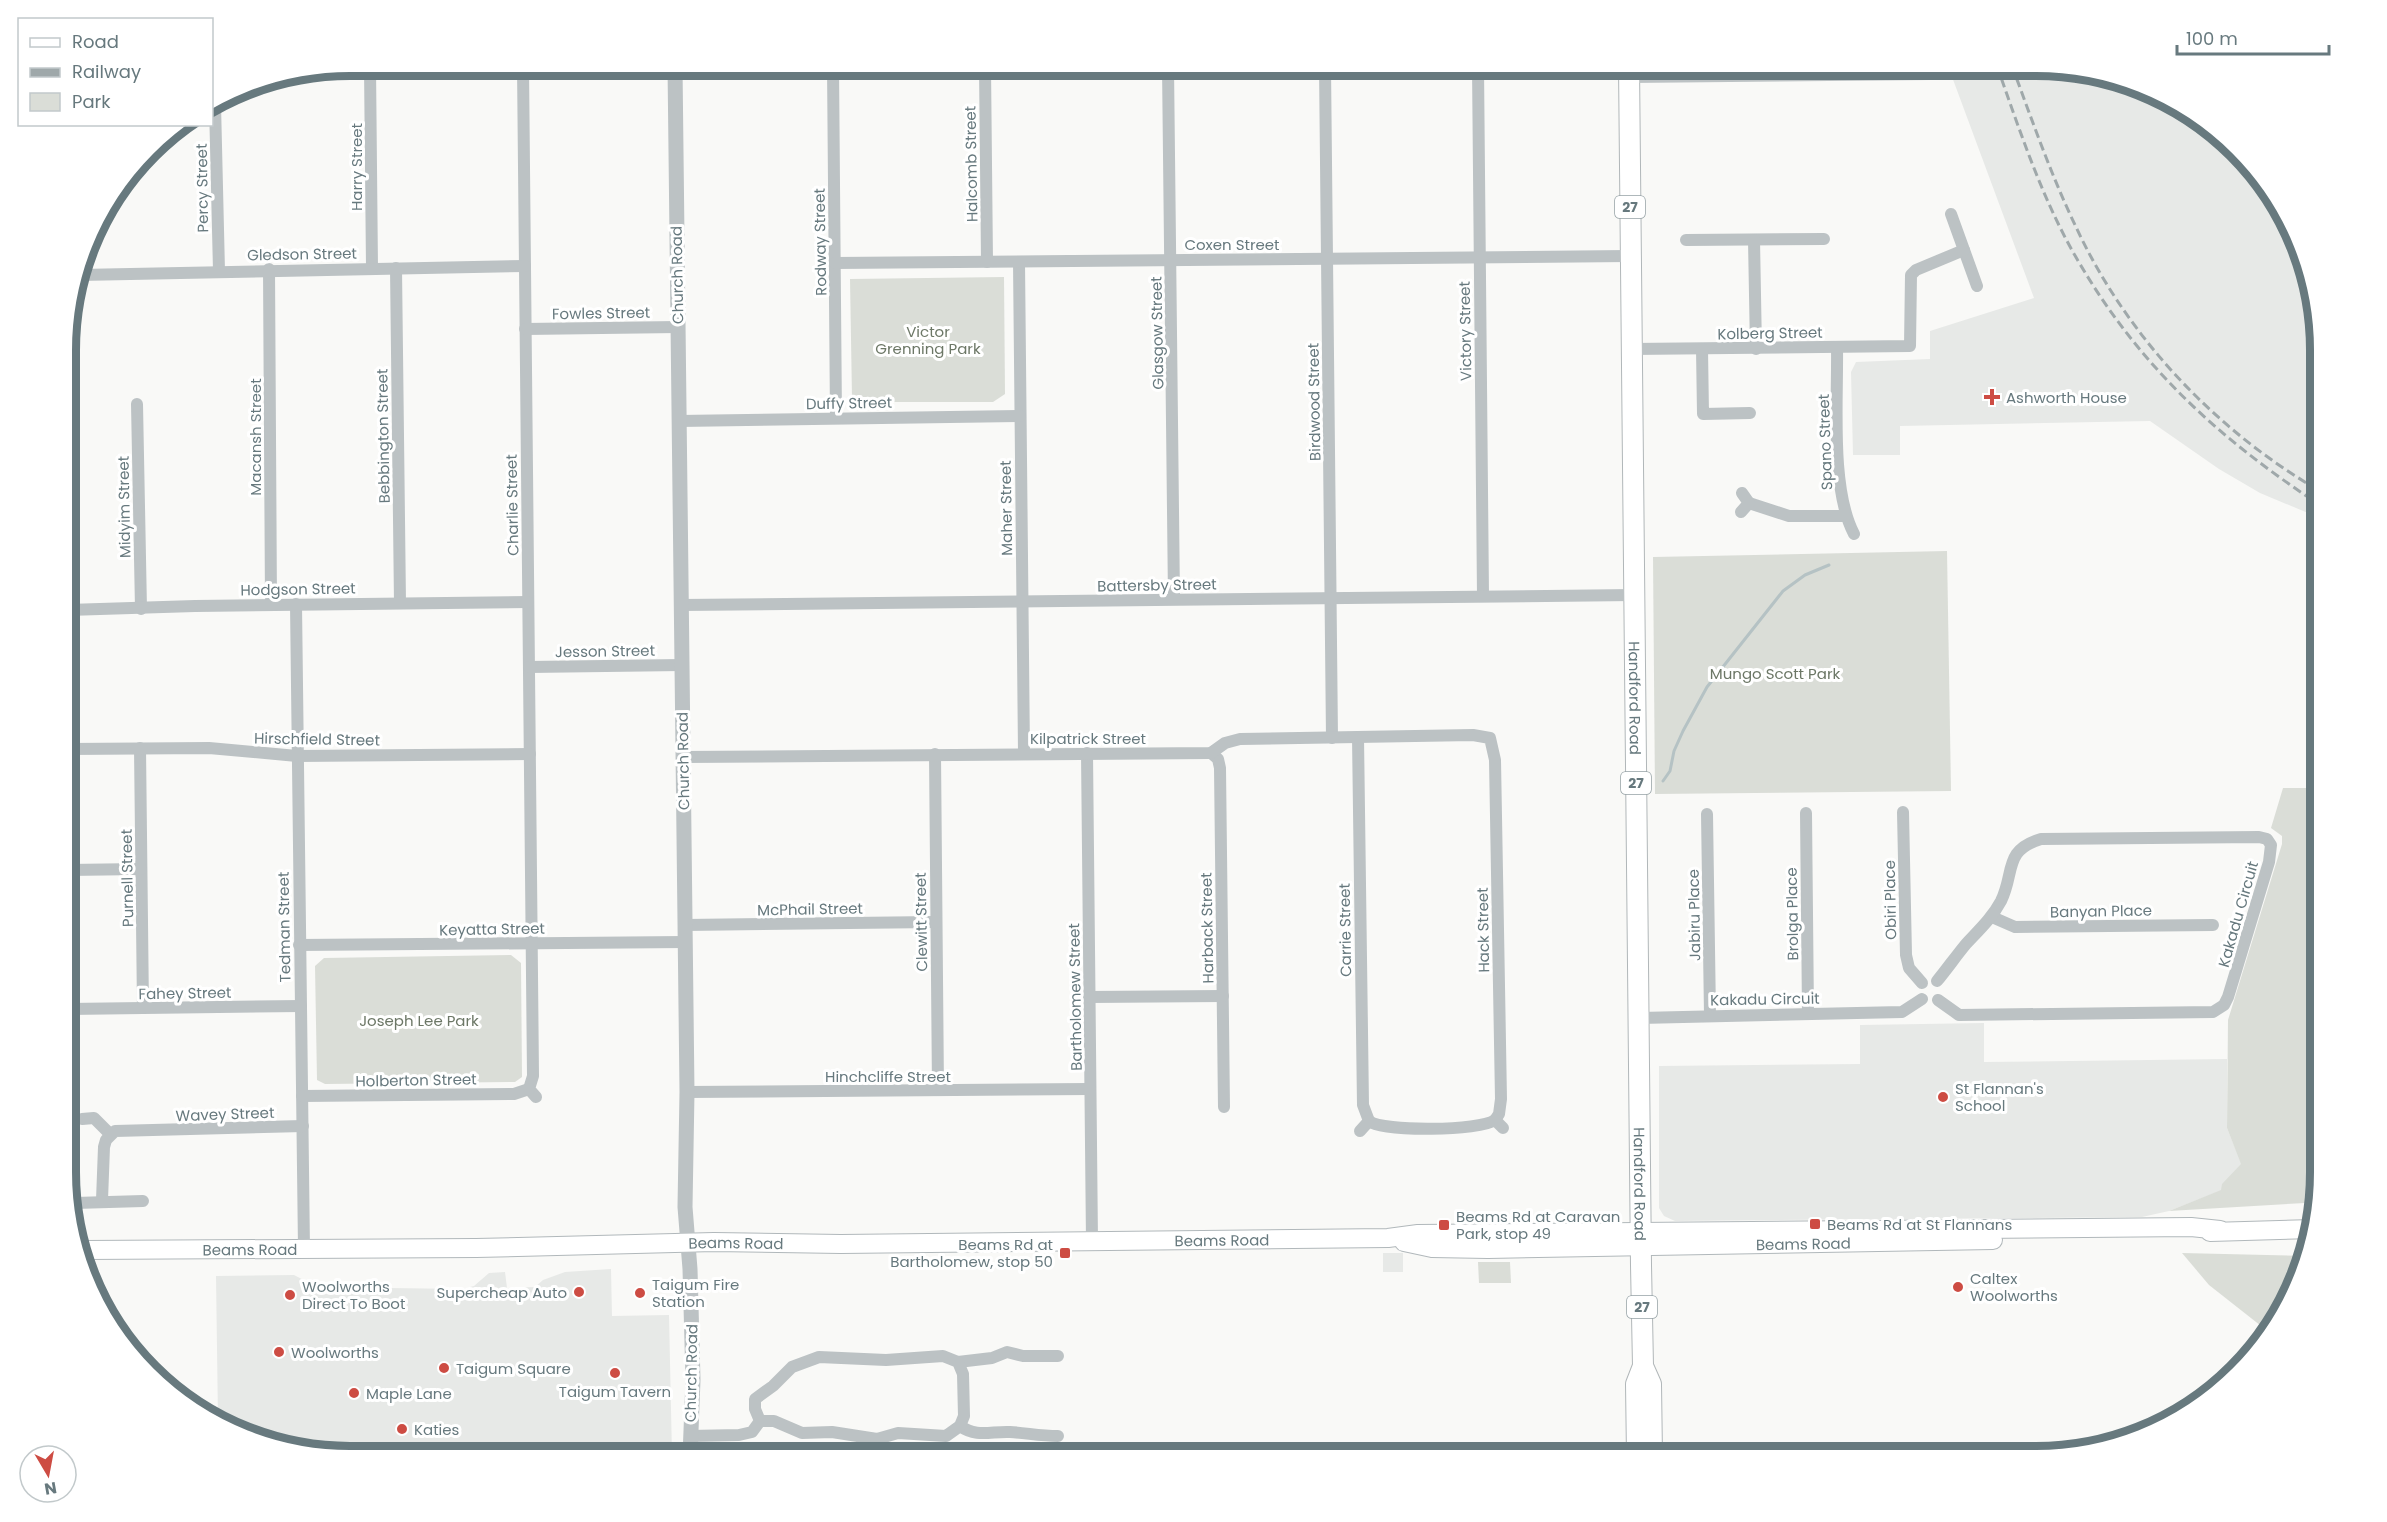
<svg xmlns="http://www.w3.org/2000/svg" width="2387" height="1522" font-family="Poppins,sans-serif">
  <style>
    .built { fill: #e7e9e7 }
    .green { fill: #daddd7 }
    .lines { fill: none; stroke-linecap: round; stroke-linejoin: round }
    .stream { stroke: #b5c2c4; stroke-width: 3 }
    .secondary-casing { stroke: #b1b8bb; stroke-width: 20 }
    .primary-casing { stroke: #b1b7b9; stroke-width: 22 }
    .minor { stroke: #bcc2c4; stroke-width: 12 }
    .tertiary { stroke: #bcc2c4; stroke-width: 15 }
    .secondary { stroke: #fff; stroke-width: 18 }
    .primary { stroke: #fff; stroke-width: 20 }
    .rail { stroke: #9fa8aa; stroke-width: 3; stroke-dasharray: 9 4.5; stroke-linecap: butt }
    .poi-dot { fill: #cd4c43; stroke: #fff; stroke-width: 2 }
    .labels { text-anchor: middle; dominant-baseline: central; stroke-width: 6; stroke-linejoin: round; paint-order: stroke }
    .shield { fill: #fff; stroke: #95a1a5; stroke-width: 1.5 }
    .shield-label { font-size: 14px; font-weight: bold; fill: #67797e }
    .street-label { font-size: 15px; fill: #67797e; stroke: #fff }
    .park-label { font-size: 15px; fill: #6c7766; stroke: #fff }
    .poi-label { font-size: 15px; fill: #67797e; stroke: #fff; text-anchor: start }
    .rim { fill: none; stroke: #67797e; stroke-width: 8 }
  </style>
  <rect width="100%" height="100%" fill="#f9f9f7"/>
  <g class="built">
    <path d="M1948,66H2037L2128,81L2194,114L2283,208L2320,332V518L2260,493L2219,469L2150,421L1900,426V455H1853L1851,372L1856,362L1930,359V331L2034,298Z"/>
    <path d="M1984,1023V1062L2227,1059V1128L2248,1180L2169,1211L2142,1217L1675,1221L1664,1216L1659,1208V1066L1860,1064V1025Z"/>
    <rect x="1383" y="1253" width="20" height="19"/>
    <path d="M611,1269L612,1316L669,1315L672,1456H350L276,1446L218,1420L216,1276L294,1275L317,1287L462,1289L474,1286L489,1273L505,1272L507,1288L535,1287L543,1280L565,1272Z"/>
    <path d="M1900,1450V1455L1661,1456V1452Z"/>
  </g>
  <g class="green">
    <path d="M1004,277L1005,394L993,402H856L852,398L850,279Z"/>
    <path d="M1947,551L1951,791L1655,794L1653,557Z"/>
    <path d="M2283,788H2320V1190L2317,1206L2305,1203L2169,1211L2221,1190L2222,1184L2241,1164L2227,1128L2228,1020L2282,844V836L2271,828Z"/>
    <path d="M511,955L521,963L522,1077L515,1082L325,1084L317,1080L315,966L324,958Z"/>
    <path d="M2182,1253L2307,1256L2270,1333L2209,1285Z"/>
    <path d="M1478,1262H1510L1511,1283H1479Z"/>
  </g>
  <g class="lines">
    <g class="stream">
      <path d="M1663,781L1670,771L1674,751L1683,731L1707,687L1783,591L1805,575L1829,565"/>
      <path d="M2320,985L2316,992L2320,1038"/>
    </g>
    <defs>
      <g id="secondary">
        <path d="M2210,1232L2313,1229"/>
        <path id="s1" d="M1404,1242L1432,1248L1488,1249L1993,1240"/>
        <path id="s2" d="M84,1250L476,1248L714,1242L841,1244L1388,1238L1418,1234L2191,1227L2220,1230"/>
      </g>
      <g id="primary">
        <path id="s3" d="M1629,66L1641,1265L1643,1366L1651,1384L1652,1456"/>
        <path d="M1637,1456L1636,1384L1643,1366"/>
      </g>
    </defs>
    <use href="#secondary" class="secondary-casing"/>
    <use href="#primary" class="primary-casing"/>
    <g class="minor">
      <path d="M370,66L372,268"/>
      <path d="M523,66L533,1076L529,1089L536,1097"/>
      <path d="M833,66L836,418"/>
      <path d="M985,66L987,262"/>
      <path d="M1168,66L1174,599"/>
      <path d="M1325,66L1332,738"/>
      <path d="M1478,66L1483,596"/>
      <path d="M1629,77L1931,74"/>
      <path d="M215,104L219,271"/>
      <path d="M1951,214L1977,286"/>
      <path d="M1686,240L1824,239"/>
      <path d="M1754,240L1756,349"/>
      <path d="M1019,262L1024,753"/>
      <path d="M835,263L1629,256"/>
      <path d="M396,268L400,603"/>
      <path d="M269,269L271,605"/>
      <path d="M80,275L525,266"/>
      <path d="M525,329L678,327"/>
      <path d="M1837,347C1838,400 1830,488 1854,534"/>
      <path d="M1631,349L1910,346L1911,275L1916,270L1964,250"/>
      <path d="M1702,349L1703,414L1750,413"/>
      <path d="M137,404L141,609"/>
      <path d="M679,421L1020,416"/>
      <path d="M1749,503L1789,516H1845"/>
      <path d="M1741,512L1749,503L1742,493"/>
      <path d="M296,604L304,1249"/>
      <path d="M681,605L1634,595"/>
      <path d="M68,610L195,606L528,602"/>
      <path d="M529,667L682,665"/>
      <path d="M1358,737L1363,1105L1369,1121"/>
      <path d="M140,748L143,1008"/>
      <path d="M68,749L209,748L297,756L530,754"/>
      <path d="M1087,753L1092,1241"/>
      <path d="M1211,753L1218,759L1220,768L1224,1107"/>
      <path d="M935,754L938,1090"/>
      <path d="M683,757L1211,753L1225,743L1240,739L1473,735L1490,738L1495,760L1501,1099L1499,1114L1495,1120"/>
      <path d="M1903,812L1906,955L1909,968L1922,983"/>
      <path d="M1806,813L1808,1014"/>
      <path d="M1707,814L1710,1015"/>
      <path d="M68,870L141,869"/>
      <path d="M1992,917L2015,927L2213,925"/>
      <path d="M685,925L936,922"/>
      <path d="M299,945L685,942"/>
      <path d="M1937,981C1947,969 1956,956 1966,944C1979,930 1992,918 2001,901C2015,873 2003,850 2041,839L2259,837L2267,839L2271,845L2269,862L2228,997L2224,1005L2213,1012L1959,1015L1938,1000"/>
      <path d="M1089,997L1223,996"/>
      <path d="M68,1009L301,1006"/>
      <path d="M1640,1018L1902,1012L1922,999"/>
      <path d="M687,1092L1090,1089"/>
      <path d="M302,1096L514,1094L529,1089"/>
      <path d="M82,1119L94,1118L110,1134"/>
      <path d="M1360,1131L1369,1121C1383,1132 1480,1131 1495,1120L1503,1128"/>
      <path d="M102,1200L104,1147L106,1140L115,1131L303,1126"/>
      <path d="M75,1203L143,1201"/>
      <path d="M958,1362L992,1358L1007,1352L1023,1356H1058"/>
      <path d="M960,1426C977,1438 991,1431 1010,1432C1027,1433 1040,1436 1058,1436"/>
      <path d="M690,1436L739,1435L752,1432L760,1421L755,1409V1399L773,1386L792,1367L819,1357L886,1360L943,1356L958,1362L963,1374L964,1416L960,1426L946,1436L898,1433L877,1439L832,1432L802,1433L774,1421H760"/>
    </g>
    <path class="tertiary" d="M675,66L687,1092L685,1207L690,1269L693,1380L690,1456"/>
    <use href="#secondary" class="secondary"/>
    <use href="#primary" class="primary"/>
    <g class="rail">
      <path d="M1997,66C2020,131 2042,199 2077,259C2139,366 2218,438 2320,505"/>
      <path d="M2012,66C2032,120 2051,175 2076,227C2127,337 2216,431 2320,491"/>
    </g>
  </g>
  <g class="poi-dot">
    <path d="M1989 388h6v6h6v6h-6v6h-6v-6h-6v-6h6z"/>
    <circle cx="1943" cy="1097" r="6"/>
    <rect x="1809" y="1218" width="12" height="12" rx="3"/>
    <rect x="1438" y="1219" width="12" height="12" rx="3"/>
    <rect x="1059" y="1247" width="12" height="12" rx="3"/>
    <circle cx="1958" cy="1287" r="6"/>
    <circle cx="579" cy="1292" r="6"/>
    <circle cx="640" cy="1293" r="6"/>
    <circle cx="290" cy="1295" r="6"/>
    <circle cx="279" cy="1352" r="6"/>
    <circle cx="444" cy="1368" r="6"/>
    <circle cx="615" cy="1373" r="6"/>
    <circle cx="354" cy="1393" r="6"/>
    <circle cx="402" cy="1429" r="6"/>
  </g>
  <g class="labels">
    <g class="shield">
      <rect x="1615" y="196" width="30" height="22" rx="4.5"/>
      <rect x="1621" y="772" width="30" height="22" rx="4.5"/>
      <rect x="1627" y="1296" width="30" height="22" rx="4.5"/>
    </g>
    <g class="shield-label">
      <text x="1630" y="207">27</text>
      <text x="1636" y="783">27</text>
      <text x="1642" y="1307">27</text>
    </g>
    <g class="street-label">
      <text transform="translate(971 164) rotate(-91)">Halcomb Street</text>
      <text transform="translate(356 167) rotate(-90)">Harry Street</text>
      <text transform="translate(202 188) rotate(-91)">Percy Street</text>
      <text transform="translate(820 242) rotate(-91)">Rodway Street</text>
      <text x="1232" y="244">Coxen Street</text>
      <text transform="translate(302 254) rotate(-1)">Gledson Street</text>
      <text transform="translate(677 275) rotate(-91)">Church Road</text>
      <text transform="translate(601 313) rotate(-1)">Fowles Street</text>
      <text transform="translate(1465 331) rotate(-91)">Victory Street</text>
      <text transform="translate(1157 333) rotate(-91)">Glasgow Street</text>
      <text transform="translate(1770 333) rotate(-1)">Kolberg Street</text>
      <text transform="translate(1314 402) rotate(-91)">Birdwood Street</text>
      <text transform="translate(849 403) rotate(-1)">Duffy Street</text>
      <text transform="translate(383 436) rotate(-91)">Bebbington Street</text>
      <text transform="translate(255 437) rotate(-90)">Macansh Street</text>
      <text transform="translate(1825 442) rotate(-92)">Spano Street</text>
      <text transform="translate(512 505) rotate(-91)">Charlie Street</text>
      <text transform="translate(124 507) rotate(-91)">Midyim Street</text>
      <text transform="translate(1006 508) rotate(-91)">Maher Street</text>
      <text transform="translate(1157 585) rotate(-1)">Battersby Street</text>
      <text transform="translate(298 589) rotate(-1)">Hodgson Street</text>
      <text transform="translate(605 651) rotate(-1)">Jesson Street</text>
      <text stroke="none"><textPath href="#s3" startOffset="632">Handford Road</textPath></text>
      <text x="1088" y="738">Kilpatrick Street</text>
      <text transform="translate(317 739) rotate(1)">Hirschfield Street</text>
      <text transform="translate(683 761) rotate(-91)">Church Road</text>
      <text transform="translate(127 878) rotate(-91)">Purnell Street</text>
      <text transform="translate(1890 900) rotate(-91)">Obiri Place</text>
      <text transform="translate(810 909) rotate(-1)">McPhail Street</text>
      <text transform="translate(2101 911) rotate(-1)">Banyan Place</text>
      <text transform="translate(1792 914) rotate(-91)">Brolga Place</text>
      <text transform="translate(2238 914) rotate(-74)">Kakadu Circuit</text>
      <text transform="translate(1694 915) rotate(-91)">Jabiru Place</text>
      <text transform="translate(921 922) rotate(-91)">Clewitt Street</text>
      <text transform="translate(284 927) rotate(-91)">Tedman Street</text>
      <text transform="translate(1207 928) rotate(-91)">Harback Street</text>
      <text transform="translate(492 929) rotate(-1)">Keyatta Street</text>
      <text transform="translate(1345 930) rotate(-91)">Carrie Street</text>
      <text transform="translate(1483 930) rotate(-91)">Hack Street</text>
      <text transform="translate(185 993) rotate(-1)">Fahey Street</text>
      <text transform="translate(1075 997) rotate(-91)">Bartholomew Street</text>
      <text transform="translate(1765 999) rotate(-1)">Kakadu Circuit</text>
      <text x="888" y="1076">Hinchcliffe Street</text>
      <text transform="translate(416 1080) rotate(-1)">Holberton Street</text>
      <text transform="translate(225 1114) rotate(-2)">Wavey Street</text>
      <text stroke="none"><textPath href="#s3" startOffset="1118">Handford Road</textPath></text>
      <text stroke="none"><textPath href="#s2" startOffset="1138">Beams Road</textPath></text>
      <text stroke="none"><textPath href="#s2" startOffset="652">Beams Road</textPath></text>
      <text stroke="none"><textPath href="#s1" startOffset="400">Beams Road</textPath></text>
      <text stroke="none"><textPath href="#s2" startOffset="166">Beams Road</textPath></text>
      <text transform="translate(691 1373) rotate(-89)">Church Road</text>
    </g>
    <g class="park-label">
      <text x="928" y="331">Victor<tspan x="928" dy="17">Grenning Park</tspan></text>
      <text x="1775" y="673">Mungo Scott Park</text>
      <text x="419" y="1020">Joseph Lee Park</text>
    </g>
    <g class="poi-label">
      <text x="2006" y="397">Ashworth House</text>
      <text x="1955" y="1088">St Flannan's<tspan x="1955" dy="17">School</tspan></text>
      <text x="1456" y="1216">Beams Rd at Caravan<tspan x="1456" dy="17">Park, stop 49</tspan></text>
      <text x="1827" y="1224">Beams Rd at St Flannans</text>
      <text x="1053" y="1244" text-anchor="end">Beams Rd at<tspan x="1053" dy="17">Bartholomew, stop 50</tspan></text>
      <text x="1970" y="1278">Caltex<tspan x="1970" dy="17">Woolworths</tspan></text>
      <text x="652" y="1284">Taigum Fire<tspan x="652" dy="17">Station</tspan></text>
      <text x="302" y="1286">Woolworths<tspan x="302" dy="17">Direct To Boot</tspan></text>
      <text x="567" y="1292" text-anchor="end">Supercheap Auto</text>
      <text x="291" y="1352">Woolworths</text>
      <text x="456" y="1368">Taigum Square</text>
      <text x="615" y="1391" text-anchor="middle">Taigum Tavern</text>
      <text x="366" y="1393">Maple Lane</text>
      <text x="414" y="1429">Katies</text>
    </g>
  </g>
  <path d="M0 0H2387V1522H0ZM350 76H2036A274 274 0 0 1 2310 350V1172A274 274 0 0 1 2036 1446H350A274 274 0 0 1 76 1172V350A274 274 0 0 1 350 76Z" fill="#fff" fill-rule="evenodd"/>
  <path class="rim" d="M350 76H2036A274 274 0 0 1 2310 350V1172A274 274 0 0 1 2036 1446H350A274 274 0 0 1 76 1172V350A274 274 0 0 1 350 76Z"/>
  <rect x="18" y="18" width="195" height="108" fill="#ffffff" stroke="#c2c9cb" stroke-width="1.5"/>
  <rect x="30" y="38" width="30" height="9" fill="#ffffff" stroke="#c2c9cb" stroke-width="1.5"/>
  <text x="72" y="48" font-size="18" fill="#67797e">Road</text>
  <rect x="30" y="68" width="30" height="9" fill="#9fa8aa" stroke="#c2c9cb" stroke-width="1.5"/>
  <text x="72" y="78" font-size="18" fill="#67797e">Railway</text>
  <rect x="30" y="93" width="30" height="18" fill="#daddd7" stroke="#c2c9cb" stroke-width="1.5"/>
  <text x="72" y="108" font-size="18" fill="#67797e">Park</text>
  <g transform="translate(48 1474) rotate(170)"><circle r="28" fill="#ffffff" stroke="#c2c9cb" stroke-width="1.5"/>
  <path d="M0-4.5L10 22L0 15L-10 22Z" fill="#cd4c43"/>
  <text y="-9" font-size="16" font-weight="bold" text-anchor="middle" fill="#67797e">N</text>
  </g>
  <path d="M2177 45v9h152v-9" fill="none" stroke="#67797e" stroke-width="3"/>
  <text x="2186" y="45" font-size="18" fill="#67797e" stroke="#ffffff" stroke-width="4.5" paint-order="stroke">100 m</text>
</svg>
